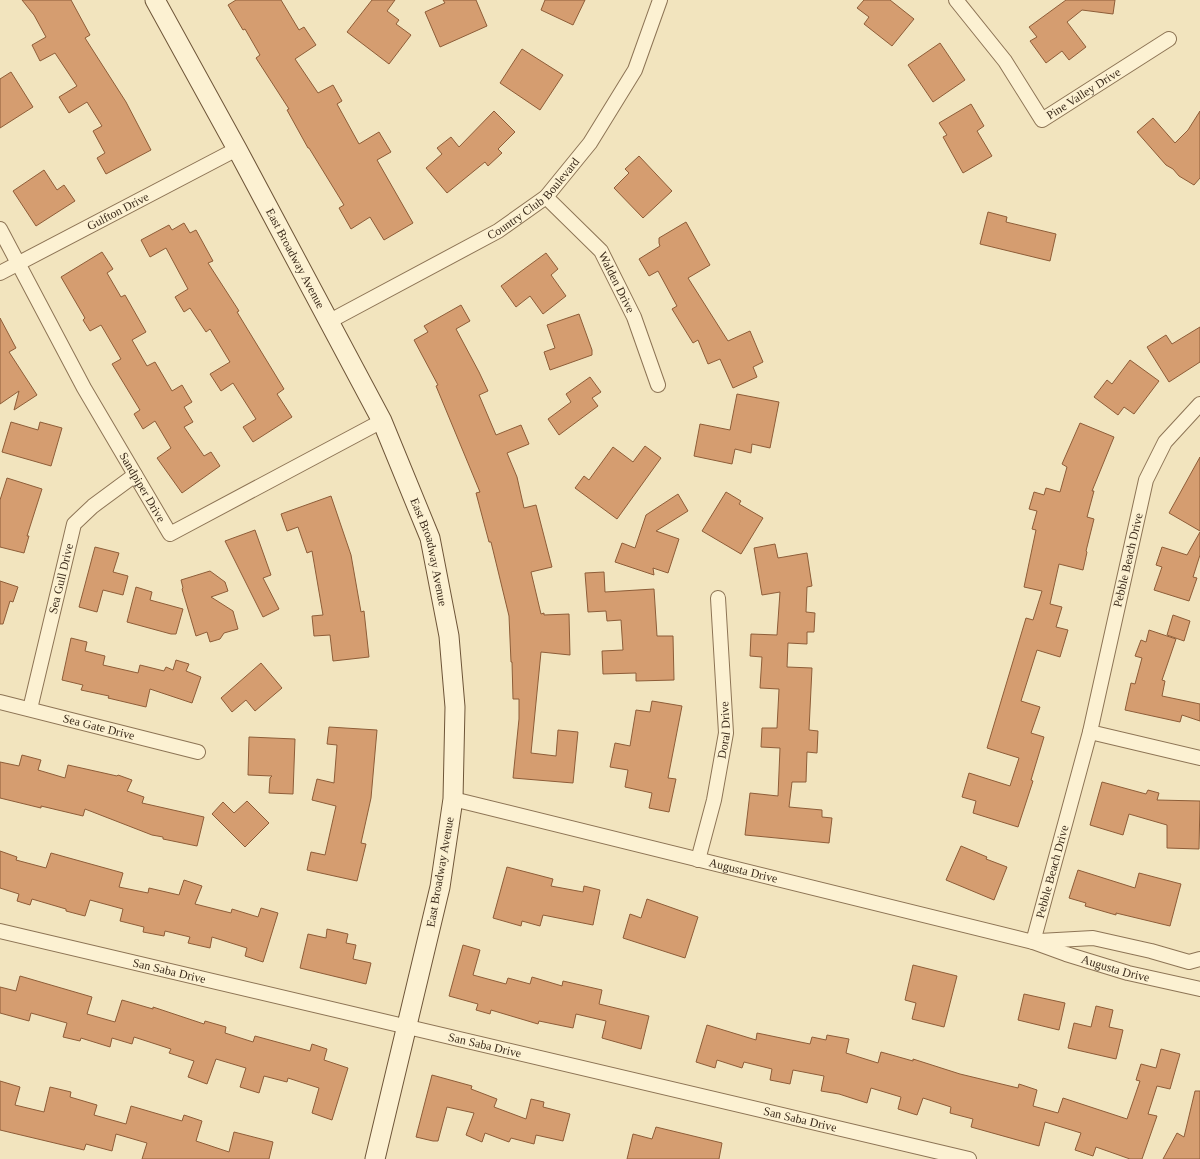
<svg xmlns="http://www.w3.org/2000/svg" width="1200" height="1159" font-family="Georgia,serif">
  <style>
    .building { fill: #d59d70; stroke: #8e5d38 }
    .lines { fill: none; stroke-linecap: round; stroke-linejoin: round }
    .street-casing { stroke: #8d7455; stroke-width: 16 }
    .secondary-casing { stroke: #6e5538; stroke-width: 21 }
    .street { stroke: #fcf1d2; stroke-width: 14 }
    .secondary { stroke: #fcf1d2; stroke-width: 19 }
    .labels { text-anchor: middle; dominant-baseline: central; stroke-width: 3; stroke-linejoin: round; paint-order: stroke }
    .street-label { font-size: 12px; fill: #3b2b1b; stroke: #f9eecf }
  </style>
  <rect width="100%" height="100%" fill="#f2e4be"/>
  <g class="building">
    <path d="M22,0H71L90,35L85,38L126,102L151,150L106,174L97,158L105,153L93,131L102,126L87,102L69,113L59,97L77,86L55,53L40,61L32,45L46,37L34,15Z"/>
    <path d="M236,0H281L299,30L304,27L316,45L295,59L318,93L333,85L342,101L337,104L359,144L379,132L391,152L377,160L413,223L384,240L370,217L351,229L339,208L344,205L309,148H308L287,110L289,109L256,58L260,55L245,29L243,30L228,5Z"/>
    <path d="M372,0H395L387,11L399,20L396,24L411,35L389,64L347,32Z"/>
    <path d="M443,0H476L487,26L440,47L425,12L445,3Z"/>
    <path d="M545,0H585L573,25L541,10Z"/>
    <path d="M864,0H890L914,19L892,46L864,24L869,17L857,8Z"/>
    <path d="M1066,0H1115L1113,14L1082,10L1067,22L1086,47L1069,60L1062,51L1046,63L1030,41L1037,37L1029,27Z"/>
    <path d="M940,43L965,80L933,102L908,65Z"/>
    <path d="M522,49L563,75L540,110L500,83Z"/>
    <path d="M11,72L33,107L0,128V79Z"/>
    <path d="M971,104L984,126L977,131L992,156L963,173L943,137L947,135L939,123Z"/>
    <path d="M494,111L515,132L498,149L502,153L488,166L485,162L447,193L426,168L442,154L437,148L451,137L459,147Z"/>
    <path d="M1200,111V178L1194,185L1179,176L1173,169L1166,165L1137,132L1153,118L1175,143L1188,130Z"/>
    <path d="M639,156L672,191L643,218L614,188L629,173L625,169Z"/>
    <path d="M44,170L57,190L64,185L75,201L36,226L13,191Z"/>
    <path d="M988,212L1007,217L1006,222L1056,234L1050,261L980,244Z"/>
    <path d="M686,222L710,265L688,278L728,341L750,331L763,362L753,367L757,377L733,388L720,359L708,364L698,340L693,343L672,309L677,306L658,271L649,276L639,259L660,246L659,243V238Z"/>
    <path d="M184,223L190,233L196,230L213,261L208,263L239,311L237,312L284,389L277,394L292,417L253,442L243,427L256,419L233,383L221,391L210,374L230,362L210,329L206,332L190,308L184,312L175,297L188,289L166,248L150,257L141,240L169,225L172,230Z"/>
    <path d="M102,252L113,269L107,273L121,297L125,295L146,332L132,340L147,366L155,362L172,391L182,385L192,402L184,407L193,422L184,427L204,456L211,452L220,466L182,493L157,458L171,448L155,421L143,429L134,414L140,410L112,364L121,359L101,325L90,331L83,320L85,318L61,277Z"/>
    <path d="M546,253L558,269L551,275L566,296L543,314L530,296L516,307L501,286Z"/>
    <path d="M461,305L470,321L456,329L479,372L488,391L479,395L496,435L521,425L529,444L507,453L517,477L524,508L536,505L552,567L531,572L541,614L544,613V615L569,614L570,655L541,652L531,753L556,756L558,730L578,732L573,783L513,778L519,719V699H513L512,662H511L509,616L491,542H489L476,493L480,492L436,386L438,385L414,340L428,332L424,326Z"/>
    <path d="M579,314L592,350V355L550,370L544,352L555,348L547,325Z"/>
    <path d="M0,318L16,348L9,352L37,395L14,410L19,391L0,404Z"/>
    <path d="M1200,327V362L1169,382L1147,347L1166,335L1172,344Z"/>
    <path d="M1130,360L1159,381L1134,414L1124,407L1118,415L1094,397L1107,380L1112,384Z"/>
    <path d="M590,377L601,392L592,398L598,406L559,435L548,419L571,402L566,394Z"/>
    <path d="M737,394L779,402L770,448L752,444L751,453L735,449L732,464L694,456L700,424L730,430Z"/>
    <path d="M11,422L38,430L40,422L62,428L51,466L2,452Z"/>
    <path d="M1080,423L1114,437L1092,491H1094L1087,517L1094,519L1086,551L1087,552L1083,570L1059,564L1050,604L1062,607L1056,627L1068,630L1060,657L1037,650L1021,701L1040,707L1031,733L1044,737L1031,780L1033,781L1018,827L973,813L976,801L962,797L969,773L1010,786L1019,758L987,748L1026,618L1033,620L1042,591L1024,587L1036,530L1032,529L1037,511L1029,509L1034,492L1044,495L1046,488L1060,492L1067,467L1062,464Z"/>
    <path d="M645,446L661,458L617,519L575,488L584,476L589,480L613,447L633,462Z"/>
    <path d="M1200,457V531L1169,513Z"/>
    <path d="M7,478L42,489L27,536H29L24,553L0,547V500Z"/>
    <path d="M726,492L741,501L739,504L763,518L741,554L702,531Z"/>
    <path d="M678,494L688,511L656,531L679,539L668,573L653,568L654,575L615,562L622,543L635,548L646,515Z"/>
    <path d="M331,496L351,555L361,612L364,611L369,657L333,661L330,635L314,636L312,616L323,615L312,551L307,553L298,527L287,531L281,514Z"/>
    <path d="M255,530L271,575L263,578L279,609L263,617L225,541Z"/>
    <path d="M1200,532V555L1193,577L1197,578L1189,601L1154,590L1162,567L1156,565L1162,547L1187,555Z"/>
    <path d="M775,544L778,558L807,553L812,586L807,587L806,612L815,613L814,632H807V644L788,643L787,667L812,668L809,730L818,731L817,753L807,752L806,782H792L789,807L822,810V817L832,818L829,843L745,835L750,793L778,796L780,748L761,747L762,728H777L779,689L760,688L762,657L750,656L751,634L777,635L780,592L762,595L754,548Z"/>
    <path d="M95,547L119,553L113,572L128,576L123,595L103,590L97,612L79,607Z"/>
    <path d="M210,571L225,582L228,591L211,597L233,611L238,629L224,633L220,639L210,642L207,632L196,636L182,589L183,588L181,580Z"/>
    <path d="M604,572L605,592L654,589L657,636H673L674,680L636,681V673L603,674L602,651L623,650L621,620L607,621L606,611L588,612L585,573Z"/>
    <path d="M0,581L18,587L13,602L10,601L3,624H0Z"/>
    <path d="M136,587L152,592L150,600L183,609L176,634H171L127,622Z"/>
    <path d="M1173,615L1190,621L1184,641L1167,635Z"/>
    <path d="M1149,630L1176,639L1162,680L1165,681L1162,696L1200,704V721L1182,715L1180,722L1125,710L1131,683L1135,684L1142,658L1135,656L1141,640L1146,642Z"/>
    <path d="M71,638L87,642L85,651L105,656L103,665L138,673L140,665L164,671L166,667L173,670L176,660L189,664L186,671L201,677L192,703L150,689L146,707L108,698L109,696L81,690L83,685L62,680Z"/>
    <path d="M261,663L282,688L255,711L246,700L232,712L221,698Z"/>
    <path d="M652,701L682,706L668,778L676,779L669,812L649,808L652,793L625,787L628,770L610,767L615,743L630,746L636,710L650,712Z"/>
    <path d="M329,727L377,730L371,798L361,843L366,844L357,881L307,870L311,852L325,855L336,806L312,800L317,779L334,783L337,745L327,744Z"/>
    <path d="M249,737L295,739L293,794L269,793L270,778L272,776L248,775Z"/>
    <path d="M22,755L41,760L38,770L65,778L68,765L117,776L118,775L132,780L127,791L144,797L142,803L204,817L197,846L163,839V837L152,835L85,809L83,816L41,806V808L0,798V762L19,766Z"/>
    <path d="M1102,782L1146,794L1148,790L1159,793L1157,800L1200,801L1199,849L1167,848V825L1129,814L1123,835L1090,825Z"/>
    <path d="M247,801L269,823L245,847L212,814L223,802L234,813Z"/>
    <path d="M961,846L987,857L986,859L1007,867L994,900L946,880Z"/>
    <path d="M0,851L17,857L16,860L46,868L51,853L123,873L119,887L148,893L149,888L179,895L184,880L202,886L195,904L231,913L232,909L258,917L261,908L278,913L263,962L245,956L247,948L212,937L210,948L188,943L190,937L165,931L164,936L143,932L144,927L120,921L123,909L90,900L85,916L66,911V909L32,899L30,905L17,901L19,894L0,888Z"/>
    <path d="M507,867L553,879L551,886L583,892L584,886L600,890L593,925L543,915L540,926L522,921L521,926L493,918Z"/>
    <path d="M1078,870L1135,888L1139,873L1181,884L1170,926L1116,913V915L1085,906L1086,903L1069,898Z"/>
    <path d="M647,899L698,917L685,958L623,938L630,914L641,918Z"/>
    <path d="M327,929L348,934L346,943L356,945L353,959L371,963L366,984L300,968L308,934L326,938Z"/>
    <path d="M463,945L480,950L473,975L506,984L508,978L530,984L532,977L562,986L563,981L602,990L599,1004L649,1016L641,1049L602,1038L606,1021L576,1014L573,1028L539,1021L538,1024L491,1010L490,1014L476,1010L478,1004L449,996Z"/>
    <path d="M913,965L957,976L944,1027L912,1019L916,1003L905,1000Z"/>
    <path d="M20,976L92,997L87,1014L115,1022L122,1000L153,1009V1007L204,1024L205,1021L226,1027L225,1033L253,1042L255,1036L310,1051L312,1044L327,1049L324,1060L348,1068L332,1120L312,1113L319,1088L288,1078L287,1082L264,1076L259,1093L240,1087L246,1068L216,1059L207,1084L188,1077L194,1061L169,1053L171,1049L134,1037L132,1044L112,1038L110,1047L81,1038L80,1041L63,1037L67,1023L31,1013L29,1021L0,1013V987L16,991Z"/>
    <path d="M1024,994L1065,1003L1059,1030L1018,1020Z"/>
    <path d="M1096,1006L1113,1010L1109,1027L1123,1030L1116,1059L1068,1048L1074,1023L1091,1027Z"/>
    <path d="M707,1025L756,1040L757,1033L810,1044L812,1037L826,1040L827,1035L849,1039L846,1053L878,1063L881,1052L913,1061V1059L960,1074L1018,1088L1019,1084L1037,1090L1033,1106L1058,1113L1063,1098L1127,1119L1140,1081L1136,1080L1141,1064L1156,1068L1161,1049L1180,1054L1170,1089L1157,1086L1148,1114L1157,1116L1142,1159H1130L1096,1147L1093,1156L1075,1150L1081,1133L1045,1122L1039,1146L971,1127L973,1119L950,1113L951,1107L923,1098L917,1115L898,1109L901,1097L871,1088L867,1103L839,1094L821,1091L824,1076L793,1070L790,1084L770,1080L772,1069L744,1062L742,1068L717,1060L715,1068L696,1062Z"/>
    <path d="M432,1075L472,1086L471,1089L497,1099L494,1107L526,1119L531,1099L544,1102L543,1107L570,1114L563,1141L536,1135L534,1144L511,1138L509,1142L485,1133L482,1142L466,1135L474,1113L447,1107L438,1141H433L416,1137Z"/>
    <path d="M0,1081L20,1087L15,1105L44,1112L50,1087L71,1092L70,1097L97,1105L94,1115L126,1124L131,1106L182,1121L184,1115L202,1121L196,1141L229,1152L234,1132L273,1142L269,1159H142L147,1143L116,1134L112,1151L86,1144L84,1150L0,1130Z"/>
    <path d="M1195,1091H1200V1159H1163L1177,1133L1184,1137Z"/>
    <path d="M656,1127L722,1143L719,1159H627L633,1134L652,1139Z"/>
  </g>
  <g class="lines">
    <defs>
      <g id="street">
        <path id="s1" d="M956,0L1005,61L1042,120L1169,39"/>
        <path id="s2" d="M546,197L601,251L634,317L658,385"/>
        <path id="s3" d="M0,229L84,388L170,534L382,421"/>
        <path id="s4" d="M0,273L237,149"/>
        <path id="s5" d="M328,322L498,231L546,197L590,143L635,70L660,0"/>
        <path d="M1200,404L1165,442L1146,480L1090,732L1200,758"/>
        <path id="s6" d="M0,702L198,752"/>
        <path id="s7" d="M30,709L74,524L93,506L135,475"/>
        <path id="s8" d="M453,799L1033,942L1066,954L1128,973L1200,989"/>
        <path id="s9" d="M698,860L714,800L726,733L718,598"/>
        <path id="s10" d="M0,931L969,1159"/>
        <path d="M1039,941L1093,938L1151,951L1189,962L1200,959"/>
        <path id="s11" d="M1033,942L1090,732"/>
      </g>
      <g id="secondary">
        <path id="s12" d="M155,0L237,149L382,421L430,538L449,636L455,707L453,799L440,887L375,1159"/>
      </g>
    </defs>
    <use href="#street" class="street-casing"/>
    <use href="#secondary" class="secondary-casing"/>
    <use href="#street" class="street"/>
    <use href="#secondary" class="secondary"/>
  </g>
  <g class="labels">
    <g class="street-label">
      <text stroke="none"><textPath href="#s1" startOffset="197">Pine Valley Drive</textPath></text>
      <text stroke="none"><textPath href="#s5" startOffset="241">Country Club Boulevard</textPath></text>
      <text stroke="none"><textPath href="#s4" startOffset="133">Gulfton Drive</textPath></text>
      <text stroke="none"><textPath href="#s12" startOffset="294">East Broadway Avenue</textPath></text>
      <text stroke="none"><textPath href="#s2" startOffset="112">Walden Drive</textPath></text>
      <text stroke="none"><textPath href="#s3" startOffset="295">Sandpiper Drive</textPath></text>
      <text stroke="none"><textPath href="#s12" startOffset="618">East Broadway Avenue</textPath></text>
      <text transform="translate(1128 560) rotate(-77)">Pebble Beach Drive</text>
      <text stroke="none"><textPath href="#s7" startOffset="134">Sea Gull Drive</textPath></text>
      <text stroke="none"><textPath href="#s6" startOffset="102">Sea Gate Drive</textPath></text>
      <text stroke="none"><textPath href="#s9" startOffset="133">Doral Drive</textPath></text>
      <text stroke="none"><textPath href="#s8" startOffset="299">Augusta Drive</textPath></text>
      <text transform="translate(440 872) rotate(-80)">East Broadway Avenue</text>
      <text stroke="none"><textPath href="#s11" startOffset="73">Pebble Beach Drive</textPath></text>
      <text stroke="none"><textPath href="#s8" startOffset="684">Augusta Drive</textPath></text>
      <text stroke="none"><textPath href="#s10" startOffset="174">San Saba Drive</textPath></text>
      <text stroke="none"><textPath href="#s10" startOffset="498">San Saba Drive</textPath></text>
      <text stroke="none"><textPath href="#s10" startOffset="822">San Saba Drive</textPath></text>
    </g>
  </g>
</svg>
